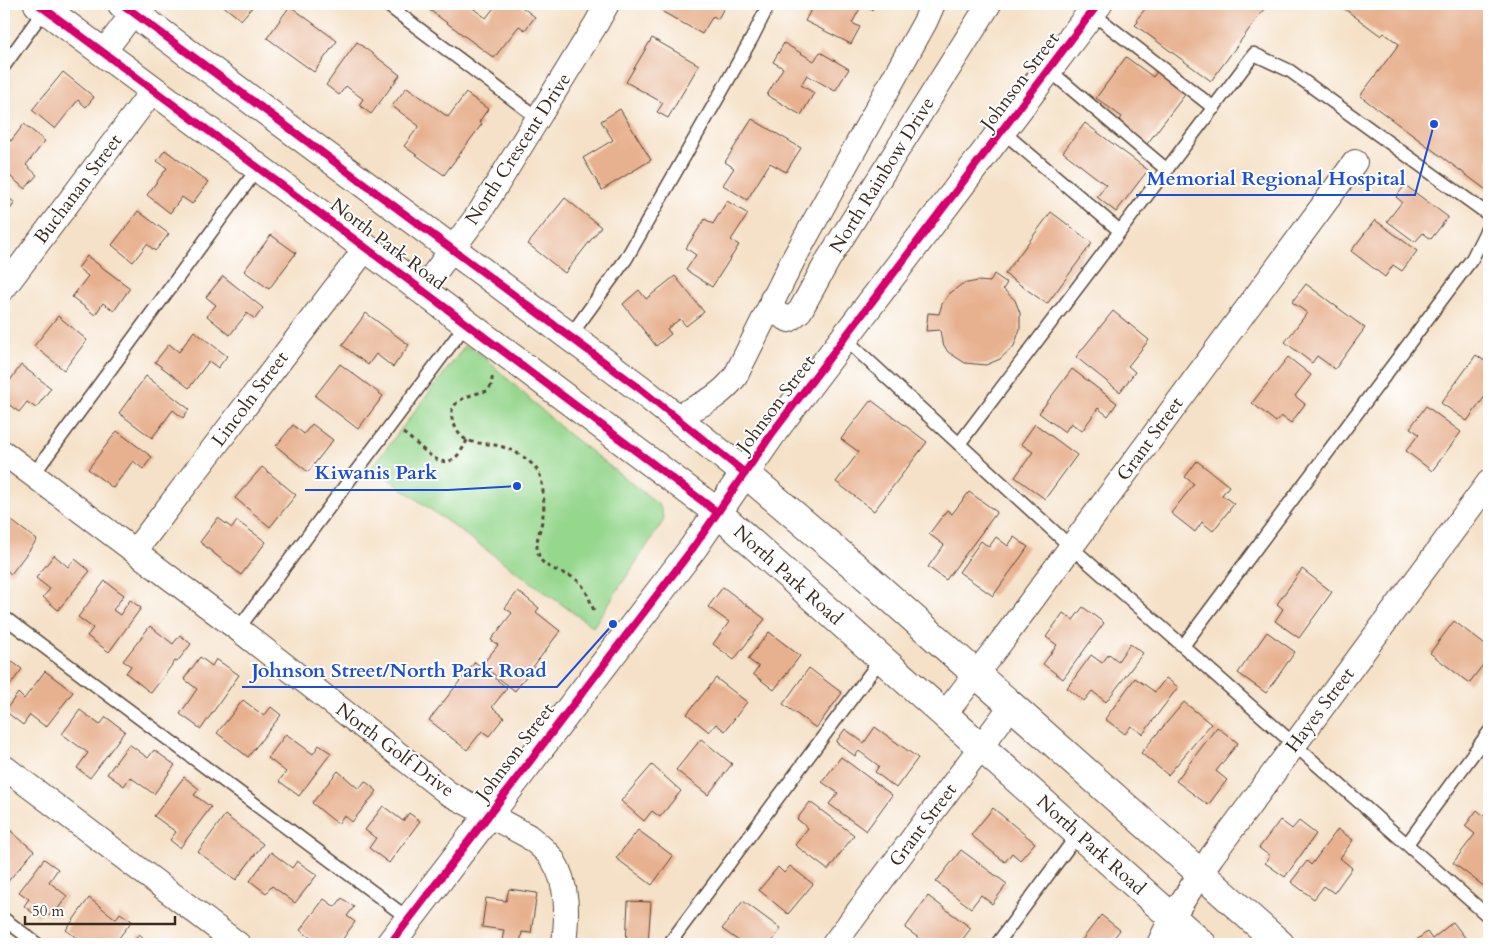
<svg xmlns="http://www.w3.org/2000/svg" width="1493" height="948" font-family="Cardo,serif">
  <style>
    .green { fill: #96d78e; stroke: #688056 }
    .building { fill: #e7b18f }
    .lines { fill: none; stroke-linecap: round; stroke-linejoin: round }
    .service-casing { stroke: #574537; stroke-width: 15 }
    .minor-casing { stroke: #574537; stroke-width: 26 }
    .tertiary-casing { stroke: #574537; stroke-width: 30 }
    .path { stroke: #574537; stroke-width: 3; stroke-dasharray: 4 4; stroke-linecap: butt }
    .service { stroke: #fff; stroke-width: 12 }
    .minor { stroke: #fff; stroke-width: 24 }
    .tertiary { stroke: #fff; stroke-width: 28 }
    .cycleway-casing { stroke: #fff; stroke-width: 11 }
    .cycleway { stroke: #d6006c; stroke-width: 8 }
    .labels { text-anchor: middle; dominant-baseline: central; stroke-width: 4; stroke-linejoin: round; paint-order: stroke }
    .street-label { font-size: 19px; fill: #3b2a1e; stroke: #fff }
    .leader { fill: none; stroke: #1d4ed8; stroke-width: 2 }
    .callout-dot { fill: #1d4ed8; stroke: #fff; stroke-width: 2 }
    .callout-label { font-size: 20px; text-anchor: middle; font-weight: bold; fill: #1d4ed8; stroke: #fff; stroke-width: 4; stroke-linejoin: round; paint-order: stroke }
  </style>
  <rect width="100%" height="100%" fill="#fff"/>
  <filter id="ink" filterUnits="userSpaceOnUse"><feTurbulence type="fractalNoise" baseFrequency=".02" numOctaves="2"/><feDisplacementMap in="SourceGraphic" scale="10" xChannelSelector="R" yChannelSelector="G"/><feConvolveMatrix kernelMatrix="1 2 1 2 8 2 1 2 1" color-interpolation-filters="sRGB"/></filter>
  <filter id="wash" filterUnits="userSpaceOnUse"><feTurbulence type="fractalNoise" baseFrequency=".0096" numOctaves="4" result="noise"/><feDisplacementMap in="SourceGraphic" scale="20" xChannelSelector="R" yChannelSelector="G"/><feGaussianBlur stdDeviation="1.12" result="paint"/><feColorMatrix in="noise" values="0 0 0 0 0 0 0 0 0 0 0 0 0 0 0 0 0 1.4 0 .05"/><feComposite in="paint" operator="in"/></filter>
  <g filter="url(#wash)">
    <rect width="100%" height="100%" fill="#f5e1c7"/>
    <path class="green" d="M465,346L478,352L566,432L660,506L664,520L593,627L372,467Z"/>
    <g id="blocks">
      <g class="building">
        <path d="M221,4H255L241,20Z"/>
        <path d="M430,4H467L486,18L497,4H518L535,17L525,30L519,26L494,58L427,8Z"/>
        <path d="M667,4H726L718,19L713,16L702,34L663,12Z"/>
        <path d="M814,4H875L872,10L862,5L852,23L860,27L851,44L805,21Z"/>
        <path d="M1149,4H1257L1264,9L1211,81L1135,25L1138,22L1137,19Z"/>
        <path d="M1338,4H1489V192L1360,96L1399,44L1384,33L1381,36Z"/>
        <path d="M290,6L337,41L314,72L267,38Z"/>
        <path d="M652,38L699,65L668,118L657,112L663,103L626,82Z"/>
        <path d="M357,42L400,75L371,114L359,105L363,99L346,86L339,95L326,85Z"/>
        <path d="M784,43L814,61L820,52L849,69L835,91L807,75L801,85L814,93L801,115L767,95L783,68L773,62Z"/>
        <path d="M1126,57L1153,77L1158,70L1187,92L1147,144L1119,122L1122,117L1096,98Z"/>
        <path d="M63,72L94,97L86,107L78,100L55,129L32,110Z"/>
        <path d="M407,87L448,117L466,93L488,109L479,122L482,124L444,175L404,146L419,126L392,106Z"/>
        <path d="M620,109L651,160L602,190L583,158L613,140L601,121Z"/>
        <path d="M752,119L801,148L786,172L770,163L747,200L723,185L734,168L725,162Z"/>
        <path d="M1085,123L1148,170L1116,212L1097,197L1106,185L1063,152Z"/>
        <path d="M24,124L45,141L26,165L37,175L25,189L4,171V135L11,141Z"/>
        <path d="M165,150L208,182L192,204L182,197L170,213L147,195L167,168L157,161Z"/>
        <path d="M1405,185L1448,217L1431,239L1423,233L1415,242L1387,221L1402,202L1396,197Z"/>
        <path d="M4,194L15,203L6,214L4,212Z"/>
        <path d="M565,198L601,227L565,273L528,244Z"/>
        <path d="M727,201L748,214L731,240L739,245L712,287L686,270L696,255L686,248L705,219L713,224Z"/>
        <path d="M138,211L169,234L155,251L147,244L133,262L112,245Z"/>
        <path d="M1051,212L1092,243L1047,304L1005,274Z"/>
        <path d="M1375,220L1417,251L1402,271L1393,265L1385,277L1351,251Z"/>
        <path d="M271,235L296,253L269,289L244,271Z"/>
        <path d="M87,256L130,288L114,311L103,303L95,315L72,297L88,276L78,268Z"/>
        <path d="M994,274L1007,283L1003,289L1015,300L1020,313V329L1014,346L1000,359L986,365L965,363L948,352L942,342L940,330L926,331L928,313L939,314L942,304L949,294L962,284L978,281L990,282Z"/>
        <path d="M223,276L263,308L255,319L247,313L230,335L207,316L216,305L206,297Z"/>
        <path d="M675,276L704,312L686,326L680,319L667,329L671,334L656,346L623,304L639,290L646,299Z"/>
        <path d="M1306,284L1365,328L1335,369L1317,356L1312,363L1285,342L1307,313L1292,302Z"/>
        <path d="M1113,311L1149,340L1128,366L1135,372L1120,392L1076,357Z"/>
        <path d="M366,313L409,345L393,367L376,354L368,365L342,345Z"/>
        <path d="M58,316L87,340L64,370L34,346Z"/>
        <path d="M194,331L227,356L218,368L209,361L189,388L155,362L169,344L179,352Z"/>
        <path d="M1476,355L1489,364V391L1467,421L1441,403Z"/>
        <path d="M1288,357L1311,375L1295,396L1305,404L1291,423L1281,416L1276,422L1252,403Z"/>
        <path d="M340,364L383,396L358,429L315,396Z"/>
        <path d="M21,365L51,388L36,408L27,402L19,412L4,401V389Z"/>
        <path d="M1072,369L1117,403L1108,416L1098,408L1082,431L1071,423L1065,432L1039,413Z"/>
        <path d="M146,376L189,409L183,418L173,410L152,438L119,413Z"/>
        <path d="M871,400L927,442L874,511L836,482L859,452L841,439Z"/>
        <path d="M1426,406L1461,432L1432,471L1406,451L1419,434L1410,428Z"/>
        <path d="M312,424L333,440L308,472L276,446L293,425L304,434Z"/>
        <path d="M1035,424L1077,455L1045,499L1015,477L1033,452L1021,444Z"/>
        <path d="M117,431L152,457L143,469L133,461L113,488L88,469Z"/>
        <path d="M1197,461L1229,486L1222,495L1234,504L1213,531L1202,522L1195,532L1171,513L1194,484L1185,477Z"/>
        <path d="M262,467L296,495L270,527L235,498Z"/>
        <path d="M969,492L997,512L946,580L928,567L944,545L929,534L947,510L952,514Z"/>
        <path d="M4,515L37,540L11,574L4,568Z"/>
        <path d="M218,518L232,528L237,521L266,542L241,575L200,542Z"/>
        <path d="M996,537L1008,546L1014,537L1028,547L993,596L959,572L981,541L989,547Z"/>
        <path d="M54,555L68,567L75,559L90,571L58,610L43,597L50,589L36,578Z"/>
        <path d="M1302,569L1332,592L1299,638L1275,621L1283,609L1277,604Z"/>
        <path d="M105,581L124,595L113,610L120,615L130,600L141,608L109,652L87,636L93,628L78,617Z"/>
        <path d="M723,587L765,619L734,660L713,644L729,622L708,607Z"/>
        <path d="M518,591L539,608L536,612L560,631L515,691L482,665L498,645L491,640L512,613L505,608Z"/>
        <path d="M1083,607L1104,623L1063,679L1043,664L1057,645L1046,637L1063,613L1073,620Z"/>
        <path d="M1454,621L1489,648V657L1469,683L1430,653Z"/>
        <path d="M150,626L173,644L180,635L191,644L177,662L175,661L151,693L126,673L131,666L123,661Z"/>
        <path d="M769,632L800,656L774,690L753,674L759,667L748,659Z"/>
        <path d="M1267,632L1295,652L1266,693L1238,673Z"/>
        <path d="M1130,644L1143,653L1106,702L1092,691L1084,701L1067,688L1091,655L1102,663L1109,654L1118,661Z"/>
        <path d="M4,656L22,669L4,693Z"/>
        <path d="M200,657L212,666L216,659L239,675L201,729L180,714L197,689L184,679Z"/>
        <path d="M475,662L507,688L492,707L504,717L489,736L482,731L467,750L429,720Z"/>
        <path d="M809,668L842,693L816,728L783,704Z"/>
        <path d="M45,671L73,692L46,727L30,715L23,725L5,711L18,693L24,699Z"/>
        <path d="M716,678L747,702L725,731L716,724L709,732L687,714Z"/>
        <path d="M1135,678L1155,692L1166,678L1178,687L1143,734L1131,726L1125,734L1105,719Z"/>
        <path d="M243,700L264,716L271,707L281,715L248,757L217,733Z"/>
        <path d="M1184,702L1211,724L1168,775L1141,753Z"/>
        <path d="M80,710L100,725L106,717L125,731L90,778L77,768L88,753L62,734Z"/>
        <path d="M875,727L918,758L896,788L875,772L879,766L859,751L855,756L836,742L845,729L864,743Z"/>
        <path d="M1217,727L1238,743L1216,771L1227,780L1208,805L1176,781Z"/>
        <path d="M286,734L313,754L319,745L331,753L299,796L279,781L286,772L268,758Z"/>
        <path d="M701,739L732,764L708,795L676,770Z"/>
        <path d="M129,744L148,758L154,750L175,765L154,794L130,777L124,786L107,774Z"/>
        <path d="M841,757L892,795L866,831L829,804L838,793L822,782Z"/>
        <path d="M652,765L681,791L660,817L652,811L644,821L621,801Z"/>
        <path d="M338,771L359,789L365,781L377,791L352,822L344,815L338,824L312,803Z"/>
        <path d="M184,777L199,789L194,795L211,807L180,848L170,840L176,832L154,816Z"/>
        <path d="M810,802L854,835L828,870L795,845L808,828L797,819Z"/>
        <path d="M383,806L403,821L409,813L420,821L389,863L369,848L376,838L365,830Z"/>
        <path d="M993,808L1035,843L1020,860L1012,853L1005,862L971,835Z"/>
        <path d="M1477,810L1489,820V890L1453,863L1475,834L1465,826Z"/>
        <path d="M225,815L263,844L236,880L198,852Z"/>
        <path d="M1280,820L1292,829L1299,821L1316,834L1285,877L1265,863L1270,856L1259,848Z"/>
        <path d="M4,825L34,851L4,886Z"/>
        <path d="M1338,829L1353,840L1340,858L1352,868L1334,893L1324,886L1314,899L1291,882L1307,861L1311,865Z"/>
        <path d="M638,830L673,856L652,885L616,858Z"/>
        <path d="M961,850L1007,884L992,904L981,895L971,908L936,882Z"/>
        <path d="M271,852L292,868L297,861L317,875L295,903L272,886L266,893L250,881Z"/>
        <path d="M44,859L58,869L49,882L67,896L52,917L43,911L38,917L24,906L29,899L19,892Z"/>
        <path d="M790,866L813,884L788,914L759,890L778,867L784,873Z"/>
        <path d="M509,889L537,893L531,933L522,932L520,944L502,941L504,930L482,927L486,898L506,901Z"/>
        <path d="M928,896L971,928L959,944H954L948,939L944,944H927L905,928Z"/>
        <path d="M89,898L116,919L120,913L132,921L114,944H85L66,930Z"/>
        <path d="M342,898L354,907L347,916L355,922L339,944H319L300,930L324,899L335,907Z"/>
        <path d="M628,901L651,902L648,944H626Z"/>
        <path d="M743,901L781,929L770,944H743L722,929Z"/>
        <path d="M1101,915L1120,930L1109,944H1079Z"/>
        <path d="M1453,922L1470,944H1411L1427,932L1432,939Z"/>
        <path d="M139,934L151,944H131Z"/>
      </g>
    </g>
  </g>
  <g filter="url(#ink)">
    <use href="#blocks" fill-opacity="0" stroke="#574537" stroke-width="1"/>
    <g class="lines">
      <defs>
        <g id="service">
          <path d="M386,4L539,119"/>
          <path d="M1092,13L1214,108"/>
          <path d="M4,66L45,9"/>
          <path d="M1049,70L1167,170"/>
          <path d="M1002,131L1120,231"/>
          <path d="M570,336L626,259L752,38L769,4"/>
          <path d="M845,339L1071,547L1489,917"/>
          <path d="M959,444L1254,54L1290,71L1489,215"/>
          <path d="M33,475L258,168"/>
          <path d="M4,617L409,919"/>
          <path d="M238,629L467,323"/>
          <path d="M1183,646L1472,259L1489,225"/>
          <path d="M1407,844L1489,732"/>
          <path d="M4,919L37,944"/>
          <path d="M669,944L881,659"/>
          <path d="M997,944L1078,834"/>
        </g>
        <g id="minor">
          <path d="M103,53L140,4"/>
          <path d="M4,288L153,90"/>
          <path d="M422,290L480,212L596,24L607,4"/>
          <path d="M772,299L774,312L789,320L800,311L828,260L989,4"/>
          <path d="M676,417C700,405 718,399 735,377L793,260L925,22L933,4"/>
          <path d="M4,453L238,629L448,793L528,836C537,843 547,851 553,860C569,885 567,917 564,944"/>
          <path d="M135,551L366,248"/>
          <path d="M944,715L1004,638L1355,162"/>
          <path d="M4,767L238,944"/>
          <path d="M834,944L1012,705"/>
          <path d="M1159,944L1172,917L1212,856L1489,482"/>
        </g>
        <g id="tertiary">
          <path d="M38,4L366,248L717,512L1202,944"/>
          <path d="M122,4L639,388L745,473L859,570L1280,944"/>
          <path d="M390,944L693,548L773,432L1098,4"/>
        </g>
      </defs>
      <use href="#service" class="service-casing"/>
      <use href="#minor" class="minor-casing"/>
      <use href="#tertiary" class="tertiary-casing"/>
      <g class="path">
        <path d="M492,377V384L488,391C471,394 443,401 454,424C457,431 459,435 465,439C473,444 486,443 495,445C511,448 531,459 539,473C543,481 545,506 543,515C542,529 533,541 539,556C545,571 565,571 577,580C587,588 590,602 595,613"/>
        <path d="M403,433C428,450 447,484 467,440"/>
      </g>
      <use href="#service" class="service"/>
      <use href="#minor" class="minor"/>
      <use href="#tertiary" class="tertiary"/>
      <defs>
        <g id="cycleway">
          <path d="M38,4L366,248L717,512"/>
          <path d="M122,4L639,388L745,473"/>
          <path d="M390,944L693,548L773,432L1098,4"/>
        </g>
      </defs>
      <use href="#cycleway" class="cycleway-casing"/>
      <use href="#cycleway" class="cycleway"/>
    </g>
  </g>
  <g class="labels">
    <g class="street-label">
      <text transform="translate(1020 81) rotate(-53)">Johnson Street</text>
      <text transform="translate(518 149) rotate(-57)">North Crescent Drive</text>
      <text transform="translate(882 175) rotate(-58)">North Rainbow Drive</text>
      <text transform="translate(78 189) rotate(-53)">Buchanan Street</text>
      <text transform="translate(388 244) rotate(37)">North Park Road</text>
      <text transform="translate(250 399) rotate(-53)">Lincoln Street</text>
      <text transform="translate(776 404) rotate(-53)">Johnson Street</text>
      <text transform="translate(1150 439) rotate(-54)">Grant Street</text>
      <text transform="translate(788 575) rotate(42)">North Park Road</text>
      <text transform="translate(1320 710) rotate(-53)">Hayes Street</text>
      <text transform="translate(395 750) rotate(37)">North Golf Drive</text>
      <text transform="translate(515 752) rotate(-53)">Johnson Street</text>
      <text transform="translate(923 825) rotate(-53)">Grant Street</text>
      <text transform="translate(1091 845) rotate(42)">North Park Road</text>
    </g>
  </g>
  <path class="leader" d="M1434 124L1415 195H1136M517 486L448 490H305M613 624L557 687H242"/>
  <g class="callout-dot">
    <circle cx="1434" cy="124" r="5"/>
    <circle cx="517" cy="486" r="5"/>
    <circle cx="613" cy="624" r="5"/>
  </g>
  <g class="callout-label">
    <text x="1276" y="185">Memorial Regional Hospital</text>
    <text x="376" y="479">Kiwanis Park</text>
    <text x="399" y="677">Johnson Street/North Park Road</text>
  </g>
  <rect width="1493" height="948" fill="none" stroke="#fff" stroke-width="20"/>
  <path d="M25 916v8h150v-8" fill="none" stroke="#3b2a1e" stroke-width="2.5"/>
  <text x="32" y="916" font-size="15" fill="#3b2a1e" stroke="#ffffff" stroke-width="4" paint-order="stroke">50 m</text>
</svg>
